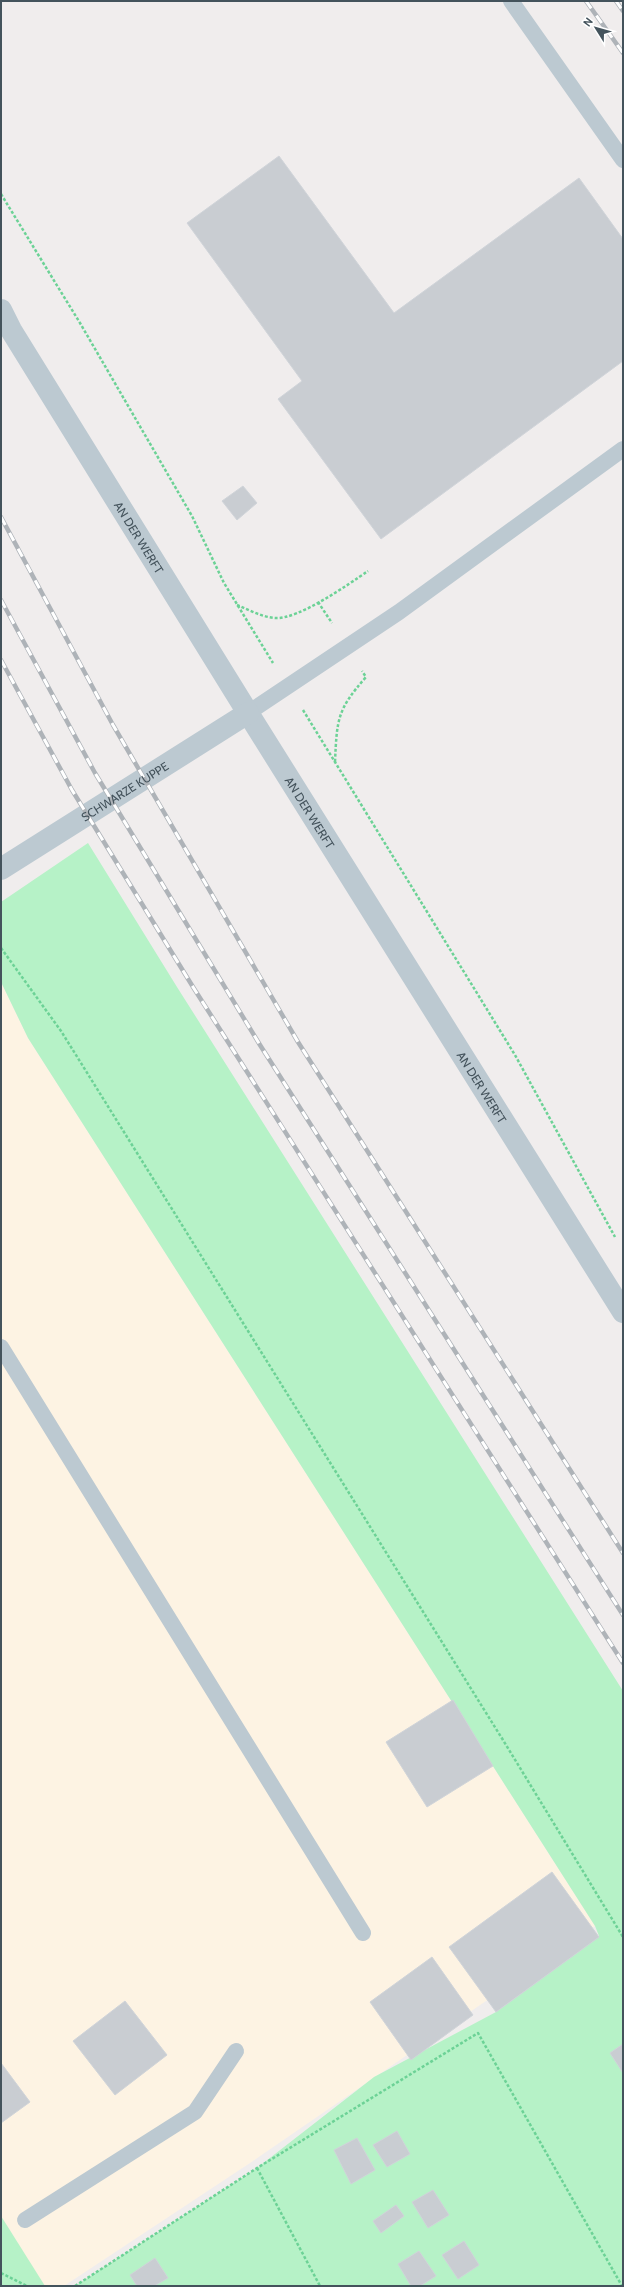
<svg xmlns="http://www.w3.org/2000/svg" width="624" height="2287" font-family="Cabin,sans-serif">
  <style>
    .commercial { fill: #fdf3e3 }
    .green { fill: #b6f2c7 }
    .building { fill: #c9cdd2; stroke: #d0d4d9 }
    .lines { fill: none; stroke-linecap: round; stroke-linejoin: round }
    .path { stroke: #6cd296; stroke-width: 2.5; stroke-dasharray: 3 2; stroke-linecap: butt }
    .service { stroke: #bcc9d1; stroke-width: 16 }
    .minor { stroke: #bcc9d1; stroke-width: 22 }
    .rail-casing { stroke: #aeb3b8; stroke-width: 4.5 }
    .rail { stroke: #fff; stroke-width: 3; stroke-dasharray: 9; stroke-linecap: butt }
    .labels { text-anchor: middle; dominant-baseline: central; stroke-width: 3.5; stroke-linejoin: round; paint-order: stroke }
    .street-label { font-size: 12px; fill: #44535c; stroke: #fff }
  </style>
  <rect width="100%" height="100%" fill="#f0eded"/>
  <path class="commercial" d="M1,982L28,1038L595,1926L250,2163L64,2286H43L1,2217Z"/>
  <g class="green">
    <path d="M88,843L177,987L623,1691V2286H75L257,2168L374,2077L496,2012L599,1936L595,1926L28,1038L1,982V902Z"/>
    <path d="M1,2216L45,2286H1Z"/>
  </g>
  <g class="building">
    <path d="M279,156L394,313L579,178L623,239V361L381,539L278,399L302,381L187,223Z"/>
    <path d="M243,486L257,503L237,520L222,501Z"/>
    <path d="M453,1700L493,1766L427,1807L386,1742Z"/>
    <path d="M552,1872L599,1937L496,2012L449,1947Z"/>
    <path d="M432,1957L473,2015L411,2060L370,2002Z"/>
    <path d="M125,2001L167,2055L115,2095L73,2041Z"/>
    <path d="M623,2044V2073L610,2053Z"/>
    <path d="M1,2063L30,2102L1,2123Z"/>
    <path d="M397,2131L410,2154L387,2167L373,2145Z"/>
    <path d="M357,2138L375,2170L351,2184L334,2150Z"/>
    <path d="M433,2190L449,2215L428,2228L412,2202Z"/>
    <path d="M396,2205L404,2216L381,2233L373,2221Z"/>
    <path d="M464,2241L479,2265L458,2279L442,2255Z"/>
    <path d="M419,2251L436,2276L420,2286H411L398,2264Z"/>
    <path d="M155,2258L168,2278L154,2286H137L130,2275Z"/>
  </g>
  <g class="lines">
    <g class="path">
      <path d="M1,194L80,323L192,516L224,583L273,663"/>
      <path d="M318,602L332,623"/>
      <path d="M237,605C249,610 262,617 275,618C298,620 349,584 368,571"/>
      <path d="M303,710L515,1055L615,1237"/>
      <path d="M335,762C337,719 337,710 366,677L362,671"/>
      <path d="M1,948L61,1031L503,1740L623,1937"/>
      <path d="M257,2168L320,2286"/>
      <path d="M1,2273L27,2286"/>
      <path d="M75,2286L257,2168L478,2033L622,2286"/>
    </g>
    <g class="service">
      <path d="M511,1L623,160"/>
      <path d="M248,713L399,612L623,449"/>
      <path d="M1,1347L363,1933"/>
      <path d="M25,2220L195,2112L236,2051"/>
    </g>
    <g class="minor">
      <path id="s1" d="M1,310L11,330L248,713L623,1312"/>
      <path id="s2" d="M1,869L248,713"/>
    </g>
    <defs>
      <g id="rail">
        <path d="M586,1L623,53"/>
        <path d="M616,1L623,11"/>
        <path d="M1,517L113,725L298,1042L623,1553"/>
        <path d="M1,600L95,773L260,1045L623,1615"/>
        <path d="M1,660L72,790L193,987L623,1663"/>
      </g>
    </defs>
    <use href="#rail" class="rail-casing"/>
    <use href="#rail" class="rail"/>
  </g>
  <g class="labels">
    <g class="street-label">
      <text stroke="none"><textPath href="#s1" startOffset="266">AN DER WERFT</textPath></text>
      <text stroke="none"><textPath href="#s2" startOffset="146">SCHWARZE KUPPE</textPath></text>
      <text stroke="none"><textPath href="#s1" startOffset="590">AN DER WERFT</textPath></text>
      <text stroke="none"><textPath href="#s1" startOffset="914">AN DER WERFT</textPath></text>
    </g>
  </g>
  <rect width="624" height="2287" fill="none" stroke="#44535c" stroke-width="4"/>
  <g transform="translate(596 28) rotate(307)" stroke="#ffffff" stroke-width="3" paint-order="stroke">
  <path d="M0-3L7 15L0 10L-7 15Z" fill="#44535c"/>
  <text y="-6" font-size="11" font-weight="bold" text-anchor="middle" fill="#44535c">N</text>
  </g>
</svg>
